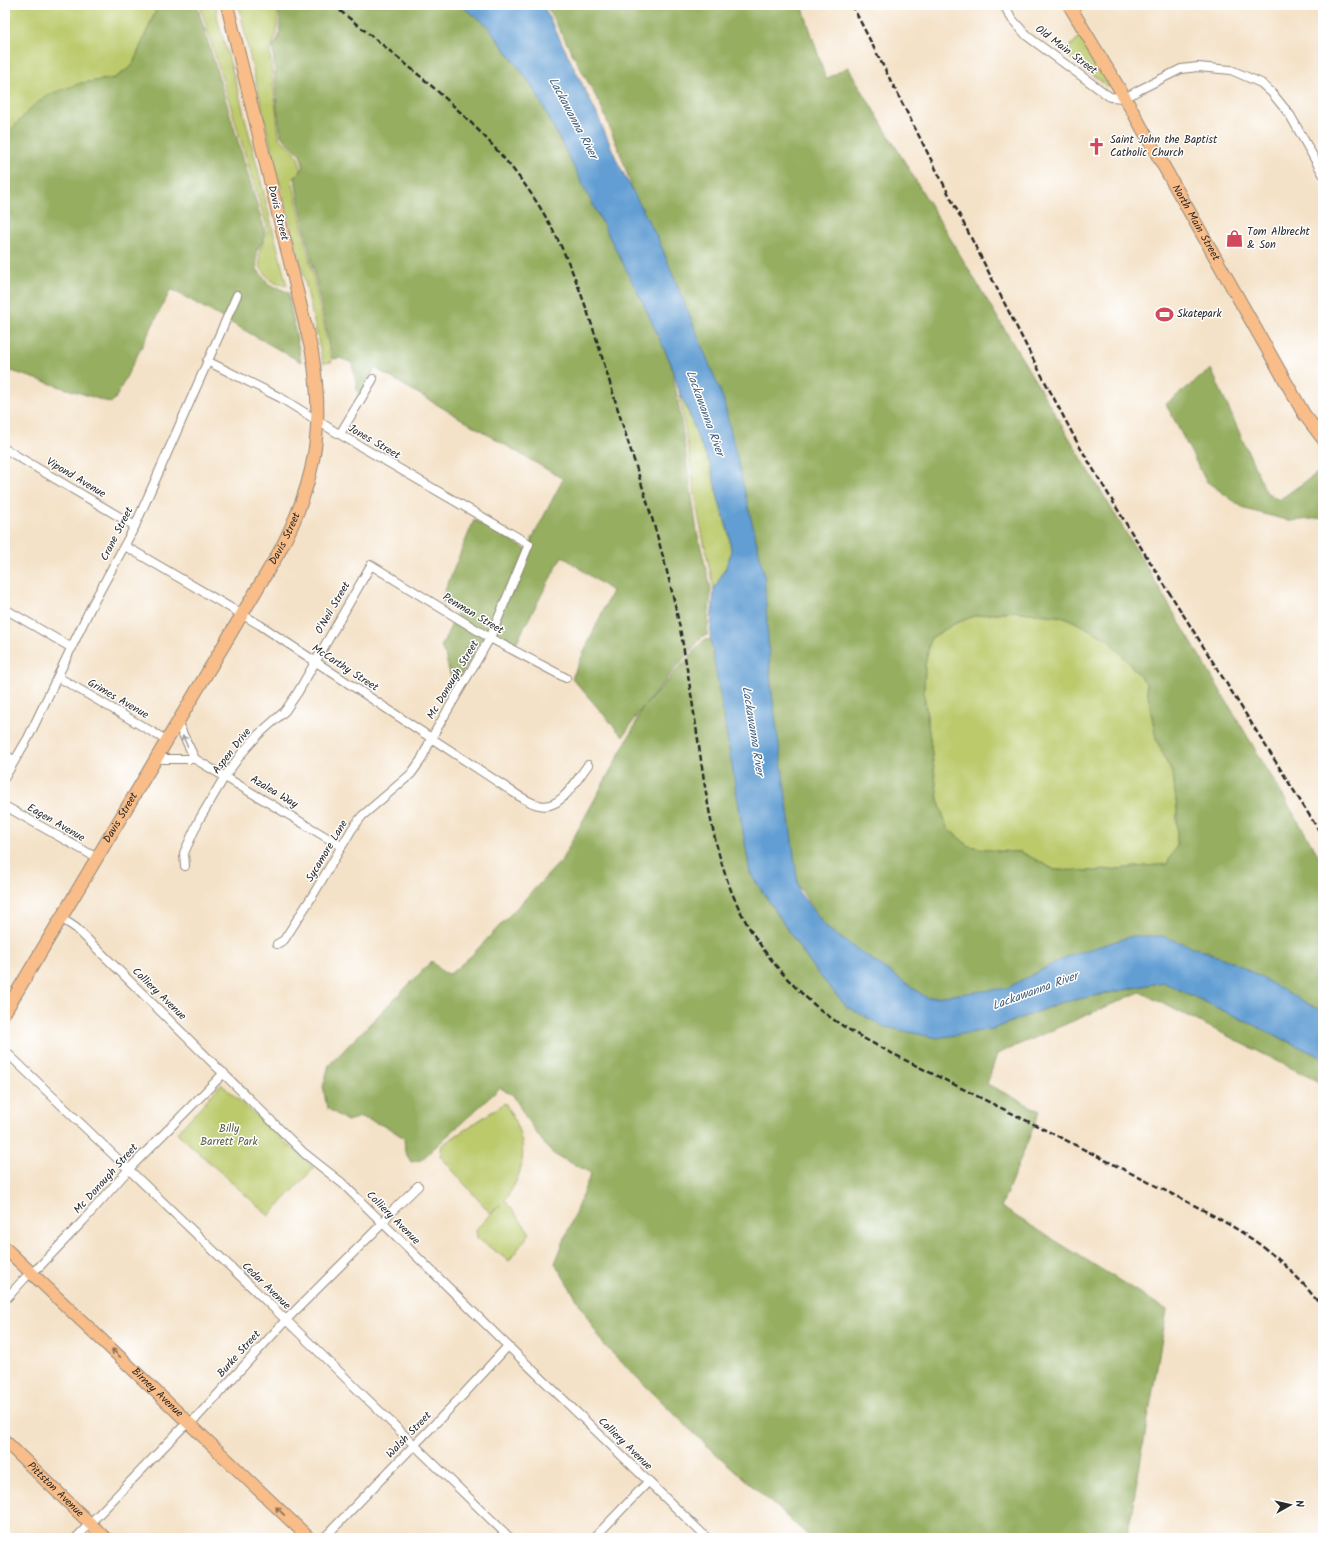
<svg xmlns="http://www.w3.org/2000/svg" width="1328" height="1543" font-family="Kalam,sans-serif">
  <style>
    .green { fill: #bcca6c; stroke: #747a4c }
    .forest { fill: #95ae60; stroke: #606c46; fill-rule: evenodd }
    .water { fill: #629ed3; stroke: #46647f }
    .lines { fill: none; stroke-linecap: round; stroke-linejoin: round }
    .street-casing { stroke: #90867a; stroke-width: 10 }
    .primary-casing { stroke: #90867a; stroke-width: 14 }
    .street { stroke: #fff; stroke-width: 8 }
    .primary { stroke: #f8bd88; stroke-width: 12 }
    .rail { stroke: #2b2b2b; stroke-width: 2.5; stroke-dasharray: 6 3; stroke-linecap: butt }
    .oneway { stroke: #a0a0a0 }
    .oneway2 { stroke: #876d55 }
    .labels { text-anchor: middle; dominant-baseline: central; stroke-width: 3; stroke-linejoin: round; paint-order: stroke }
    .street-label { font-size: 11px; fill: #2b2b2b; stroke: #fff }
    .poi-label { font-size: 11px; fill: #2b2b2b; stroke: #fff; text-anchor: start }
    .park-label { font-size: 11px; fill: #565b3e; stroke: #fff }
    .water-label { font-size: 12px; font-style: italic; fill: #445f77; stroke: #fff }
  </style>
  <rect width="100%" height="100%" fill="#fff"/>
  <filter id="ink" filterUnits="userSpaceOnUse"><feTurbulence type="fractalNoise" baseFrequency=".025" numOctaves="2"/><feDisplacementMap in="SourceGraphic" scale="8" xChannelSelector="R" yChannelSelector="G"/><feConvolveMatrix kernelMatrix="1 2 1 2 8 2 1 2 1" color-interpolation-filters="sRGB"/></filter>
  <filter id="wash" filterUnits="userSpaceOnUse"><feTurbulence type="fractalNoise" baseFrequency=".012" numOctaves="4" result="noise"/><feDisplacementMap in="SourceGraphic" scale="16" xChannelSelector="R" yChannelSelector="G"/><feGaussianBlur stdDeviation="0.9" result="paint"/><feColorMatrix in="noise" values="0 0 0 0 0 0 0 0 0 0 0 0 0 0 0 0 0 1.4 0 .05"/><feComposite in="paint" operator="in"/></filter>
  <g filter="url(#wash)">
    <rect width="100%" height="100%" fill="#f4e2c8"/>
    <g class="green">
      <path d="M5,5H156V10L132,66L115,78L81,83L5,136Z"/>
      <path d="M200,5H216L218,21L238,90L287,286L278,284L270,280L260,267L259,252L268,230Z"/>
      <path d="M239,5H278L277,33L270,52L279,138C293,150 298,150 301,170L292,179L332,362L323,363L304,276L279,180L251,62Z"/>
      <path d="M1081,35L1111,86H1107L1064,53Z"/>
      <path d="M679,391L690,416L698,439L710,464L719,502L729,534L731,553L725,569L714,589L699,519Z"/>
      <path d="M1012,611L1065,617L1108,639L1146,683L1156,739L1173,775L1177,809V846L1167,864L1097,871L1055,870L1021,852L997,851L969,846L947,828L938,799L924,694L925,665L931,638L954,624L974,616Z"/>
      <path d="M221,1084L314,1168L269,1216L177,1133Z"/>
      <path d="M505,1103C527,1139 530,1165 505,1200L530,1233L509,1261L477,1238L476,1229L501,1204L490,1213L440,1156L442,1145Z"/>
    </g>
    <g class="forest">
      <path d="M156,5H197L265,231L263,240L256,252L257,269L269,284L288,292L301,362L171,289L115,399L111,403L5,369V136L31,108L47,95L81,83L115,78L132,66L156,10Z"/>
      <path d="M279,5H460L486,24L533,87L648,312L671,364L680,413L697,532L711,589L707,635L702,637L639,712L623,737L572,678L612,591L562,556L516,643L488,629L454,689L445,655L441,647L458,611L441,600L474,520L531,552L532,539L563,479L375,368L359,399L352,363L340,358L333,359L298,197L295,178L302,170L303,164L300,154L281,136L277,108L273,47L278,39L280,31Z"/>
      <path d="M546,5H802L826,79L848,67L1323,863V1027L1288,1007L1208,951L1127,953L1005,997L923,1004L830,935L797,884L760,660L677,323L622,158L601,106ZM1012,611L1065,617L1108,639L1146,683L1156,739L1173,775L1177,809V845L1167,864L1097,871L1055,870L1021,852L997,851L969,846L947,828L938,799L924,694L925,665L931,638L954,624L974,616Z"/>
      <path d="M1211,369L1266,492L1279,500L1323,469V518L1290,521L1245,509L1206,481L1166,404Z"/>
      <path d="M713,639L750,873L814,969L847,1007L993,1029L1059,1003L1163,982L1323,1058V1084L1140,992L997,1054L987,1084L1040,1111L1001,1207L1167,1310L1127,1538H811L705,1444L604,1345L555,1263L591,1173L555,1155L548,1149L528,1121L513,1095L500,1088L421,1160L411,1162L405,1152L404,1138L387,1127L361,1117L347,1121L327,1108L323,1087L329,1065L432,961L443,972L450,974L472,955L561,861L634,727L641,710L704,640Z"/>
    </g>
    <path class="water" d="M460,5H543L596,112L618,163L660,243L723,398L764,574L771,686L799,892L828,929L927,998L1007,988L1070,955L1133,936H1163L1233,962L1323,1012V1058L1163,982L1059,1003L993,1029L937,1038L885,1027L847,1007L814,969L750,873L710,636L714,589L725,569L731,553L729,534L719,502L710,464L698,439L690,416L679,391L671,364L643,303L533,87L486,24Z"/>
  </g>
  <g filter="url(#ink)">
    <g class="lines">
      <defs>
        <g id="street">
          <path d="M1004,5L1012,19L1027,36L1110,97L1125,98L1139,90L1181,69L1198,67L1231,70L1261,83L1272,93L1290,115L1323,174"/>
          <path d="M207,361L281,398L334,431L529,544L490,638L432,737L421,760L411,774L362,816L352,829L313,895L284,940L277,944"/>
          <path d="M340,434L373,379"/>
          <path d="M5,449L135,526"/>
          <path d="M125,546L260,625L519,796C525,799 532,804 539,805C561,811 576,780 588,765"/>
          <path d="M5,609L72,648"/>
          <path d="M58,677L166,740"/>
          <path d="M177,722L195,759"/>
          <path d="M5,755L14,760"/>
          <path d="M155,759H195L341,846"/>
          <path d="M5,777L28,738L90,609L135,526L237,295"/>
          <path d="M5,806L97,858"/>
          <path d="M185,866L184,853L199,820L225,776L242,753L259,734L285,711L298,692L371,565L490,638L566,678"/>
          <path d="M61,918L76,928L304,1153L342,1183L508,1346L707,1538"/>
          <path d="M5,1051L286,1320L510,1538"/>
          <path d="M5,1300L25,1278L40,1266L83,1221L129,1169L224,1073"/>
          <path d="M76,1538L182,1428L197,1417L286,1320L383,1223L389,1214L418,1186"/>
          <path d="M324,1538L462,1396L508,1346"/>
          <path d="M594,1538L649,1481"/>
        </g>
        <g id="primary">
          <path id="s1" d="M1069,5L1125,98L1304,414L1323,439"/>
          <path id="s2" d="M5,1012L278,554C315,485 325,429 312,352L227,5"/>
          <path id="s3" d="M5,1248L124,1361L309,1538"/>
          <path id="s4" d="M5,1441L105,1538"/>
        </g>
      </defs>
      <use href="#street" class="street-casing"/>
      <use href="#primary" class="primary-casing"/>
      <use href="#street" class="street"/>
      <use href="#primary" class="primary"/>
      <g class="rail">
        <path d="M333,5C398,58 467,109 519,177C575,249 596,340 623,426C646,498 670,570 683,645C690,686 696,726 702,767C711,828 722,888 757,940C775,967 797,991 822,1011C850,1033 882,1048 913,1064C939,1077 965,1090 991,1103C1046,1130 1101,1158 1156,1186C1223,1220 1278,1245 1323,1309"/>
        <path d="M852,5L1032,357L1078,444L1130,530L1323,837"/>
      </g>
    </g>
    <defs><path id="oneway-shaft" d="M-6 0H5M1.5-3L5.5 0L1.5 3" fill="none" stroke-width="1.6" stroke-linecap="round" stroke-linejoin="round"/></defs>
    <use class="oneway" href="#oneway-shaft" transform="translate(185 741) rotate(-114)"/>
    <g class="oneway2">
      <use href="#oneway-shaft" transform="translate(116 1353) rotate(-137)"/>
      <use href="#oneway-shaft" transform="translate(280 1511) rotate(-136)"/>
    </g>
  </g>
  <defs>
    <symbol id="church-bare" viewBox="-9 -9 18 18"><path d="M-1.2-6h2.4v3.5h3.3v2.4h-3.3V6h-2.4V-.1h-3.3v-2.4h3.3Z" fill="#d1495b" stroke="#fff" stroke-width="2.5" paint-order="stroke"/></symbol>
    <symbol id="shop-bare" viewBox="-9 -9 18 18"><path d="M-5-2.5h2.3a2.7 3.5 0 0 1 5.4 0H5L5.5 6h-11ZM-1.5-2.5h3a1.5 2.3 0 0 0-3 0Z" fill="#d1495b" stroke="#fff" stroke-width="2.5" paint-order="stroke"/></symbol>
    <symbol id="stadium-bare" viewBox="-9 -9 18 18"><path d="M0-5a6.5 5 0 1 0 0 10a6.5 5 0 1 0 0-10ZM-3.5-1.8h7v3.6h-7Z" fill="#d1495b" stroke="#fff" stroke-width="2.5" paint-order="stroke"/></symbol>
  </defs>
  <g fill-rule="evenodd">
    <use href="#church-bare" x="1084" y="134" width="25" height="25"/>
    <use href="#shop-bare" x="1222" y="226" width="25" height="25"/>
    <use href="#stadium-bare" x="1152" y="302" width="25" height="25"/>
  </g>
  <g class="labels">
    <g class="street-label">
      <text transform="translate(1066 50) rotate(37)">Old Main Street</text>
      <text transform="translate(278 213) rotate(76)">Davis Street</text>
      <text stroke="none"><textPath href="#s1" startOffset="252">North Main Street</textPath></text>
      <text transform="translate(374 442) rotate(30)">Jones Street</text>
      <text transform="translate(76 478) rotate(31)">Vipond Avenue</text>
      <text transform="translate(117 534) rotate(-63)">Crane Street</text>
      <text stroke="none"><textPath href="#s2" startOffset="550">Davis Street</textPath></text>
      <text transform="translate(333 608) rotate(-60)">O'Neil Street</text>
      <text transform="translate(473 614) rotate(31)">Penman Street</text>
      <text transform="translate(345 668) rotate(33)">McCarthy Street</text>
      <text transform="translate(453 680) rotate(-59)">Mc Donough Street</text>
      <text transform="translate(118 699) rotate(30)">Grimes Avenue</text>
      <text transform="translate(232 751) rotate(-52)">Aspen Drive</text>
      <text transform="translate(274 792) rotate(31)">Azalea Way</text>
      <text stroke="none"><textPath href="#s2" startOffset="226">Davis Street</textPath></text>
      <text transform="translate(56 823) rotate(30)">Eagen Avenue</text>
      <text transform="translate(327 851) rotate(-59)">Sycamore Lane</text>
      <text transform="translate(159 994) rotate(44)">Colliery Avenue</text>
      <text transform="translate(106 1179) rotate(-48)">Mc Donough Street</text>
      <text transform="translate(393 1218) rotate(45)">Colliery Avenue</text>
      <text transform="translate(266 1286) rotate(44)">Cedar Avenue</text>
      <text transform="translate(239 1354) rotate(-48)">Burke Street</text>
      <text stroke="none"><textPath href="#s3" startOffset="210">Birney Avenue</textPath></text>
      <text transform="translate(409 1435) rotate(-46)">Walsh Street</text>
      <text transform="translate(625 1444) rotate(44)">Colliery Avenue</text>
      <text stroke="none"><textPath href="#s4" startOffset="70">Pittston Avenue</textPath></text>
    </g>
    <g class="poi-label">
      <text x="1110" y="140">Saint John the Baptist<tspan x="1110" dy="13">Catholic Church</tspan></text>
      <text x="1247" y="232">Tom Albrecht<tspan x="1247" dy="13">&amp; Son</tspan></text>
      <text x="1177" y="314">Skatepark</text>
    </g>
    <g class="park-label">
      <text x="229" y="1129">Billy<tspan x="229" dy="13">Barrett Park</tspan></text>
    </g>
    <g class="water-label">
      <text transform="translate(573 118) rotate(62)">Lackawanna River</text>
      <text transform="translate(705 413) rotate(70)">Lackawanna River</text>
      <text transform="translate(753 731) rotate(81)">Lackawanna River</text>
      <text transform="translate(1035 991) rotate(-20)">Lackawanna River</text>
    </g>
  </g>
  <rect width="1328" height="1543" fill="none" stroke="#fff" stroke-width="20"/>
  <g transform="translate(1290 1505) rotate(82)" stroke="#ffffff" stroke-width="3" paint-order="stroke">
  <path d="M0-3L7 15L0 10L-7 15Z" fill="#2b2b2b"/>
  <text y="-6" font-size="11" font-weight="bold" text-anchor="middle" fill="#2b2b2b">N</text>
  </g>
</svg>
